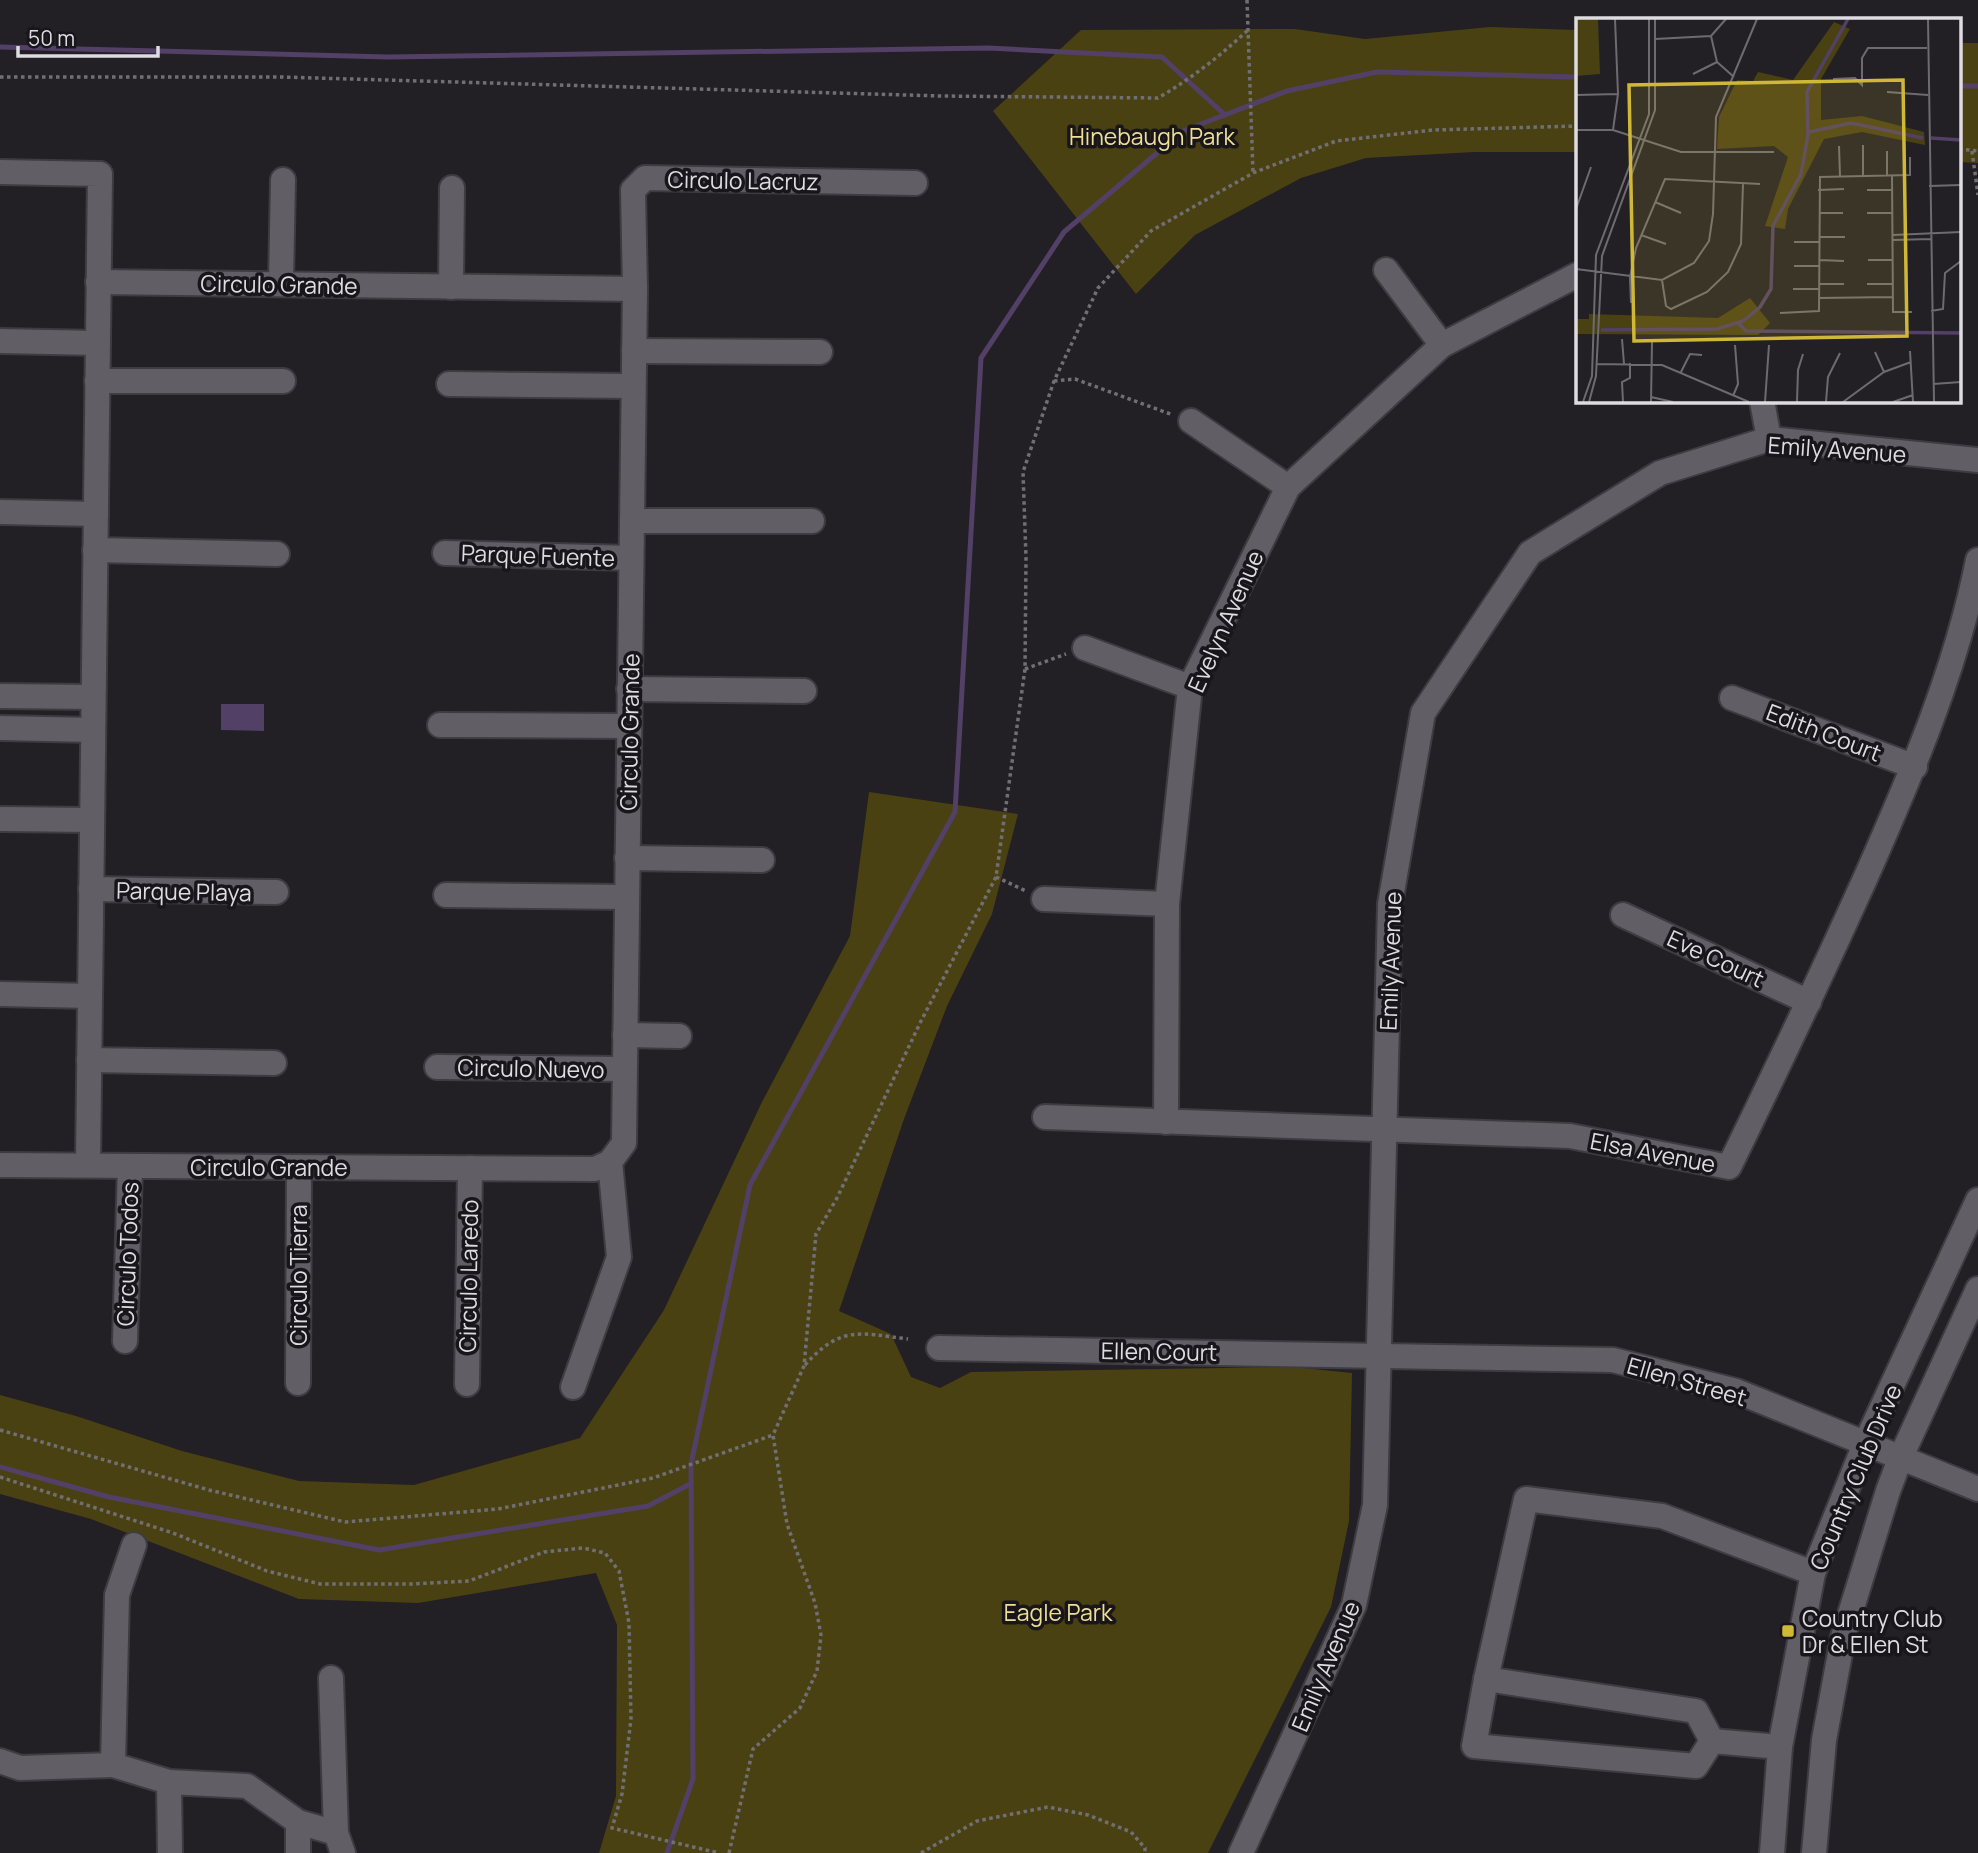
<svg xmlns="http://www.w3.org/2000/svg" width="1978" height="1853" font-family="Manrope,sans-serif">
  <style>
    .green { fill: #4a4113 }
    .water { fill: #524066 }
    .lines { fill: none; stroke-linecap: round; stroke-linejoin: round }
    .stream { stroke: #524066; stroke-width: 5 }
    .minor-casing { stroke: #3e3c40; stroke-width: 28 }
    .path { stroke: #726f74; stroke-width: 3.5; stroke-dasharray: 3.5 3.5; stroke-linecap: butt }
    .minor { stroke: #615e65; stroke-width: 24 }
    .poi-dot { fill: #cfb837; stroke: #18161b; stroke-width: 2.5 }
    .labels { text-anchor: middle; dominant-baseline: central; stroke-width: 7; stroke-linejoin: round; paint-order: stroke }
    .park-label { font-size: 23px; fill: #eedf95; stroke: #18161b }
    .street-label { font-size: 23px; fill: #dedce0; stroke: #18161b }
    .poi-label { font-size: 23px; fill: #dedce0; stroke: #18161b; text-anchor: start }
    .inset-river { fill: none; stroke: #524066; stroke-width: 3.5 }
    .inset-road { fill: none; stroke: #6d6b70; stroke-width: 2 }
    .view { fill: #cfb837; fill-opacity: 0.15; stroke: #cfb837; stroke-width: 3.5 }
    .inset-edge { fill: none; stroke: #dedce0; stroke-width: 3.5 }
  </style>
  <rect width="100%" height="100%" fill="#221f25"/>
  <g class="green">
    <path d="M1490,27L1577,30V152H1474L1366,158L1301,178L1195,235L1136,294L993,111L1081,30L1295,29L1365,39Z"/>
    <path d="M1959,43H1978V163L1959,162Z"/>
    <path d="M869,792L1018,814L992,914L947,1006L904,1119L839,1311L891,1334L911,1377L940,1388L971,1372L1294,1367L1352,1373L1349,1521L1331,1607L1208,1853H599L616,1796L617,1625L596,1573L418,1603L299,1599L91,1519L0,1494V1395L76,1416L182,1451L299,1481L414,1485L580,1438L664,1310L761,1104L850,936Z"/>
  </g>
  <path class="water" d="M221,704H264V731L221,730Z"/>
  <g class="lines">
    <g class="stream">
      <path d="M0,47L388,57L988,48L1162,57L1225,115"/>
      <path d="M1959,86H1978"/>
      <path d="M0,1467L109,1497L379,1550L648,1506L690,1484"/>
      <path d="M667,1853L693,1779L691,1464L750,1185L955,812L981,358L1064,232L1183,131L1287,91L1377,72L1577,77"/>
    </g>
    <defs>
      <g id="minor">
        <path d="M0,172L100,174L88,1165"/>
        <path d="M1386,270L1442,345"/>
        <path d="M98,282L635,289"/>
        <path d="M281,284L283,180"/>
        <path d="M451,287L452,188"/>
        <path d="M0,341L98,343"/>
        <path d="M634,351L820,352"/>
        <path d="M97,381H283"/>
        <path d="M449,384L633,386"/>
        <path d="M1762,401L1769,439"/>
        <path d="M1191,421L1288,487"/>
        <path d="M0,512L96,514"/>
        <path d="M632,521H812"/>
        <path d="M95,550L277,554"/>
        <path d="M445,553L631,558"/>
        <path d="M1085,648L1190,687"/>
        <path d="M629,689L804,691"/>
        <path d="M0,696L93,697"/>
        <path d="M1732,698L1915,767"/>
        <path d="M440,725L629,726"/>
        <path d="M0,728L93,730"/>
        <path d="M0,819L92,820"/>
        <path d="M627,858L762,860"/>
        <path d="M91,889L276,892"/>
        <path d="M446,895L627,897"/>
        <path d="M1044,899L1167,904"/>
        <path d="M1623,915L1809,1002"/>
        <path d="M0,994L90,996"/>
        <path d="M625,1035L679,1036"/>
        <path d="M89,1060L274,1063"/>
        <path d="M437,1067L624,1069"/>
        <path d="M1045,1117L1570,1136L1729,1167C1776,1071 1821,976 1865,879C1911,775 1956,671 1978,560"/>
        <path d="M1166,1122L1167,904L1190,687L1288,487L1442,345L1577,275"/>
        <path d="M0,1165L595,1169L610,1162L624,1143L635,289L633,190L645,178L915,183"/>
        <path d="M125,1341L130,1166"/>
        <path d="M939,1348L1613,1360L1736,1391L1978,1489"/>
        <path d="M298,1383L299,1167"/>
        <path d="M467,1384L470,1168"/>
        <path d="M573,1387L619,1257L610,1162"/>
        <path d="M134,1545L117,1595L113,1765L169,1782"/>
        <path d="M331,1678L336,1833"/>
        <path d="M1486,1679L1696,1711L1712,1741"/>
        <path d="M1780,1747L1712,1741L1696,1766L1474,1746L1486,1679L1526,1499L1662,1516L1813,1573"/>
        <path d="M0,1761L20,1768L113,1765"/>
        <path d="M170,1853L169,1782L247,1786L298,1822"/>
        <path d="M298,1853V1822L336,1833L343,1853"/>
        <path d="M1241,1853L1354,1605L1375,1505L1390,904L1423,713L1530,553L1660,473L1769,439L1978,460"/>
        <path d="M1772,1853L1780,1747L1813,1573L1865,1444L1978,1200"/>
        <path d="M1814,1853L1824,1740L1843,1637L1888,1491L1900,1459L1978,1289"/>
      </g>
    </defs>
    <use href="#minor" class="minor-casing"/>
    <g class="path">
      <path d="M1247,0L1253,173"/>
      <path d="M0,77H281L941,96L1158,98C1192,78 1220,56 1248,30"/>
      <path d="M1959,149L1978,151"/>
      <path d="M1972,151L1978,195"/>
      <path d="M1054,381L1075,379L1173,415"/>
      <path d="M1025,669L1066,654"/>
      <path d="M996,877L1026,891"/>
      <path d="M805,1365C841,1325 859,1333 908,1339"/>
      <path d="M0,1430L209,1490L345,1522L498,1509L653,1478L773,1435"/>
      <path d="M0,1477L173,1533L267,1571L320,1584H411L469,1581L544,1552L583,1548L605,1553L619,1571L629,1623L631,1719L622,1794L612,1828L719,1853"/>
      <path d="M729,1853L753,1749L800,1708L817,1671L821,1635L815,1603L787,1524L773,1435L804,1366L816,1234L837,1198L921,1021L996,877L1025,669L1026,558L1023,472L1054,381L1098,288L1151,231L1253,173L1336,141L1433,130L1577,126"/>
      <path d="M921,1853L977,1821L1048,1807L1088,1815L1131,1832L1145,1848V1853"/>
    </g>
    <use href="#minor" class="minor"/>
  </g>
  <rect class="poi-dot" x="1781" y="1624" width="14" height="14" rx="3.5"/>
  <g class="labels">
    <g class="park-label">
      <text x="1152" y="136">Hinebaugh Park</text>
      <text x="1058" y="1612">Eagle Park</text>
    </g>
    <g class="street-label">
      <text transform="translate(743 180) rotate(1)">Circulo Lacruz</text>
      <text transform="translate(279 284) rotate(1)">Circulo Grande</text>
      <text transform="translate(1837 449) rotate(4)">Emily Avenue</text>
      <text transform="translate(538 555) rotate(2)">Parque Fuente</text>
      <text transform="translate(1225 621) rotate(-66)">Evelyn Avenue</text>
      <text transform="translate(629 732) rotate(-89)">Circulo Grande</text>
      <text transform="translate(1824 732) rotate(21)">Edith Court</text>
      <text transform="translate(184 891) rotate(1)">Parque Playa</text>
      <text transform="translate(1716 958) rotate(25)">Eve Court</text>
      <text transform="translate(1390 961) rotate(-88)">Emily Avenue</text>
      <text transform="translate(531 1068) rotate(1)">Circulo Nuevo</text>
      <text transform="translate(1653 1152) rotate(11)">Elsa Avenue</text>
      <text x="269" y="1167">Circulo Grande</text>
      <text transform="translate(127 1254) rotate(-88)">Circulo Todos</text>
      <text transform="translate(298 1275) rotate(-90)">Circulo Tierra</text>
      <text transform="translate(468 1276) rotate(-89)">Circulo Laredo</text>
      <text transform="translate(1159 1351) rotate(1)">Ellen Court</text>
      <text transform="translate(1687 1381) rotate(16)">Ellen Street</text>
      <text transform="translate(1855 1477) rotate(-67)">Country Club Drive</text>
      <text transform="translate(1325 1666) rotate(-67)">Emily Avenue</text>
    </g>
    <g class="poi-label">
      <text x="1802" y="1618">Country Club<tspan x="1802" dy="26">Dr &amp; Ellen St</tspan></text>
    </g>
  </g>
  <g transform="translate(1576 18)">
    <rect width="385" height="385" fill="#221f25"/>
    <path d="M0,1H22L24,56L0,58ZM258,4L274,11L245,61V102L286,98L348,114L349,127L286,114L248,121L212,191L209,211L189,208L212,139L198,128L141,131L143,99L161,62L177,63L182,54L217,62ZM174,280L194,305L182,317L0,316V301H13V296L142,300Z" fill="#4a4113"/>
    <path class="inset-river" d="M233,114L275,105L347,120M355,120L385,122M162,305L170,313L385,315M25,312L141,311L167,303L184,289L195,271L197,208L225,156L232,117L231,74L272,1"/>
    <path class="inset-road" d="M352,1L358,384M135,18L141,44L158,59M79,21L135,18L150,1M117,56L141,44M257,61L279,60L286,67V40L292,30H351M311,74L352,77M0,77L42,76M0,112H37L105,134H198M37,112L42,76L39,1M287,127V157M263,128L264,158M311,157V133M316,157L317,294H336M353,168L385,167M242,172L268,171M291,172H317M79,184L105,195M0,191L15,149M243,195H267M291,195H317M65,217L90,226M317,217L385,214M243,219H269M317,222L355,221M218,224H243M243,242L268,243M292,242H317M218,248H243M0,251L86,262L118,245L133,223L137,196L140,99L181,1M86,262L90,288L95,291L131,274L152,254L165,226L167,166M243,266H268M291,266H317M217,271H243M243,280L317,279M55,285L54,259L60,230L89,161L184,166M355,293L367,291L369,255L385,243M204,295L243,293L244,159L334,157V139M46,321L48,346M334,333L337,384M299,334L308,354M21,346L86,347L173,384M105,354L114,336L126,337M357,366L385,364M157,378L162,366L159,327M75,379L97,384M7,384L16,358L20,237L73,96V1M13,384L20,358L26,238L79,92V1M47,384L46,364L54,360V345M75,384L76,324M189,384L193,327M221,384L222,352L227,336M250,384L252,359L264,335M267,384L308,354L335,344M317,384L337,377"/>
    <path class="view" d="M327,62L331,318L58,323L53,67Z"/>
    <rect width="385" height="385" class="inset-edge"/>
  </g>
  <path d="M18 46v10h140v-10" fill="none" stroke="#dedce0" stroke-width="3.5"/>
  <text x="28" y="46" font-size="21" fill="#dedce0" stroke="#18161b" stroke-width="5" paint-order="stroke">50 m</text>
</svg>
